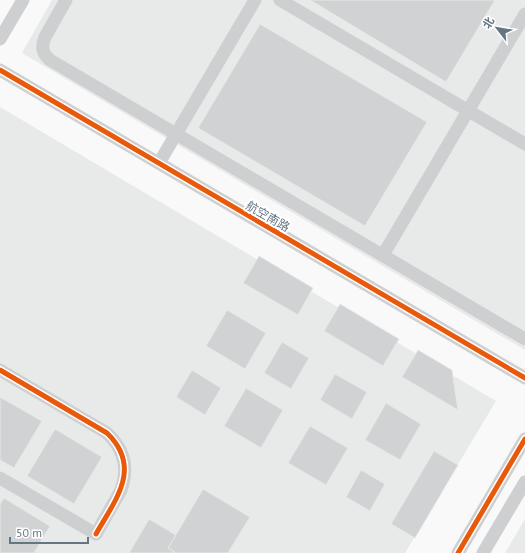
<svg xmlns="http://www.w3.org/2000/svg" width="525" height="553" font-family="'PT Sans','Noto Sans SC',sans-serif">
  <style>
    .built { fill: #e8e9e9 }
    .building { fill: #d0d2d3; stroke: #e8e8e8 }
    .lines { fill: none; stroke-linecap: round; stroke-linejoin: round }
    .minor { stroke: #cecfd0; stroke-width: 13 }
    .cycleway-casing { stroke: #fff; stroke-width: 8 }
    .cycleway { stroke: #e8590c; stroke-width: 5 }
    .labels { text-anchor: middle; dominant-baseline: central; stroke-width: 4; stroke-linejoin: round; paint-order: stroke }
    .street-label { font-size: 12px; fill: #657683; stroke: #fff }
  </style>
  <rect width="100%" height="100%" fill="#f9f9f9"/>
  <g class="built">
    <path d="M52,0H525V350L22,53Z"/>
    <path d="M0,107L496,401L405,553H0Z"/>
    <path d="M525,519V553H505Z"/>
  </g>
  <g class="building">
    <path d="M310,0H495L446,82Z"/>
    <path d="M260,24L427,122L365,226L198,128Z"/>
    <path d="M259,256L313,288L298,315L243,283Z"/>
    <path d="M340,304L399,339L383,366L324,331Z"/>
    <path d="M227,310L266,333L245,369L206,346Z"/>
    <path d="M282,342L309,358L291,389L264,373Z"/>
    <path d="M418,350L452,370L458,410L402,377Z"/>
    <path d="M192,370L221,388L205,415L176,397Z"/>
    <path d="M335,374L367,392L352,419L320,400Z"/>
    <path d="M246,388L283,410L261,448L224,426Z"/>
    <path d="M0,397L42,421L14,468L0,460Z"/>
    <path d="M386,403L421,424L400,460L365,440Z"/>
    <path d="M310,426L348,448L326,485L288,463Z"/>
    <path d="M55,429L102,457L74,504L27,476Z"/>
    <path d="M434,451L458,465L415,538L391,524Z"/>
    <path d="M361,470L385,484L370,511L346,497Z"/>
    <path d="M203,489L250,517L228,553H176L168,548Z"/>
    <path d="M4,498L50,526L34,553H0V504Z"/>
    <path d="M149,519L176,535L168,548L176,553H129Z"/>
  </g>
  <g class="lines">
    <g class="minor">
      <path d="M66,0L45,37C41,47 42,53 50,60L525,339"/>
      <path d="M280,0L525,144"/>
      <path d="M0,39L23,0"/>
      <path d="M0,70L525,378"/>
      <path d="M159,163L255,0"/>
      <path d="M383,255L525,14"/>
      <path d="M0,370L107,433C124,449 129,468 121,490L96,534L0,478"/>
      <path d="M458,553L525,439"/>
      <path d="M483,553L525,482"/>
    </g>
    <defs>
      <g id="cycleway">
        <path d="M0,70L525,378"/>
        <path d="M0,370L107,433C143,468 115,500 96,534"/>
        <path d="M458,553L525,439"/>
      </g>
    </defs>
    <use href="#cycleway" class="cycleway-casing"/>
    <use href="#cycleway" class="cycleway"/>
  </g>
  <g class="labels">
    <g class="street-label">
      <text transform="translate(268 216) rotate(30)">航空南路</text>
    </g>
  </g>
  <g transform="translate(497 28) rotate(301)" stroke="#ffffff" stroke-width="3" paint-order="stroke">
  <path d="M0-3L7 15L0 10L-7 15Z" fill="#657683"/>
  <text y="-6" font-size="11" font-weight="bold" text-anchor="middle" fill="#657683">北</text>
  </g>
  <path d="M10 537v6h78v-6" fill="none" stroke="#657683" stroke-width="2"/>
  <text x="16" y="537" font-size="12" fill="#657683" stroke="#ffffff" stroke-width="3" paint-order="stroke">50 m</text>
</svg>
